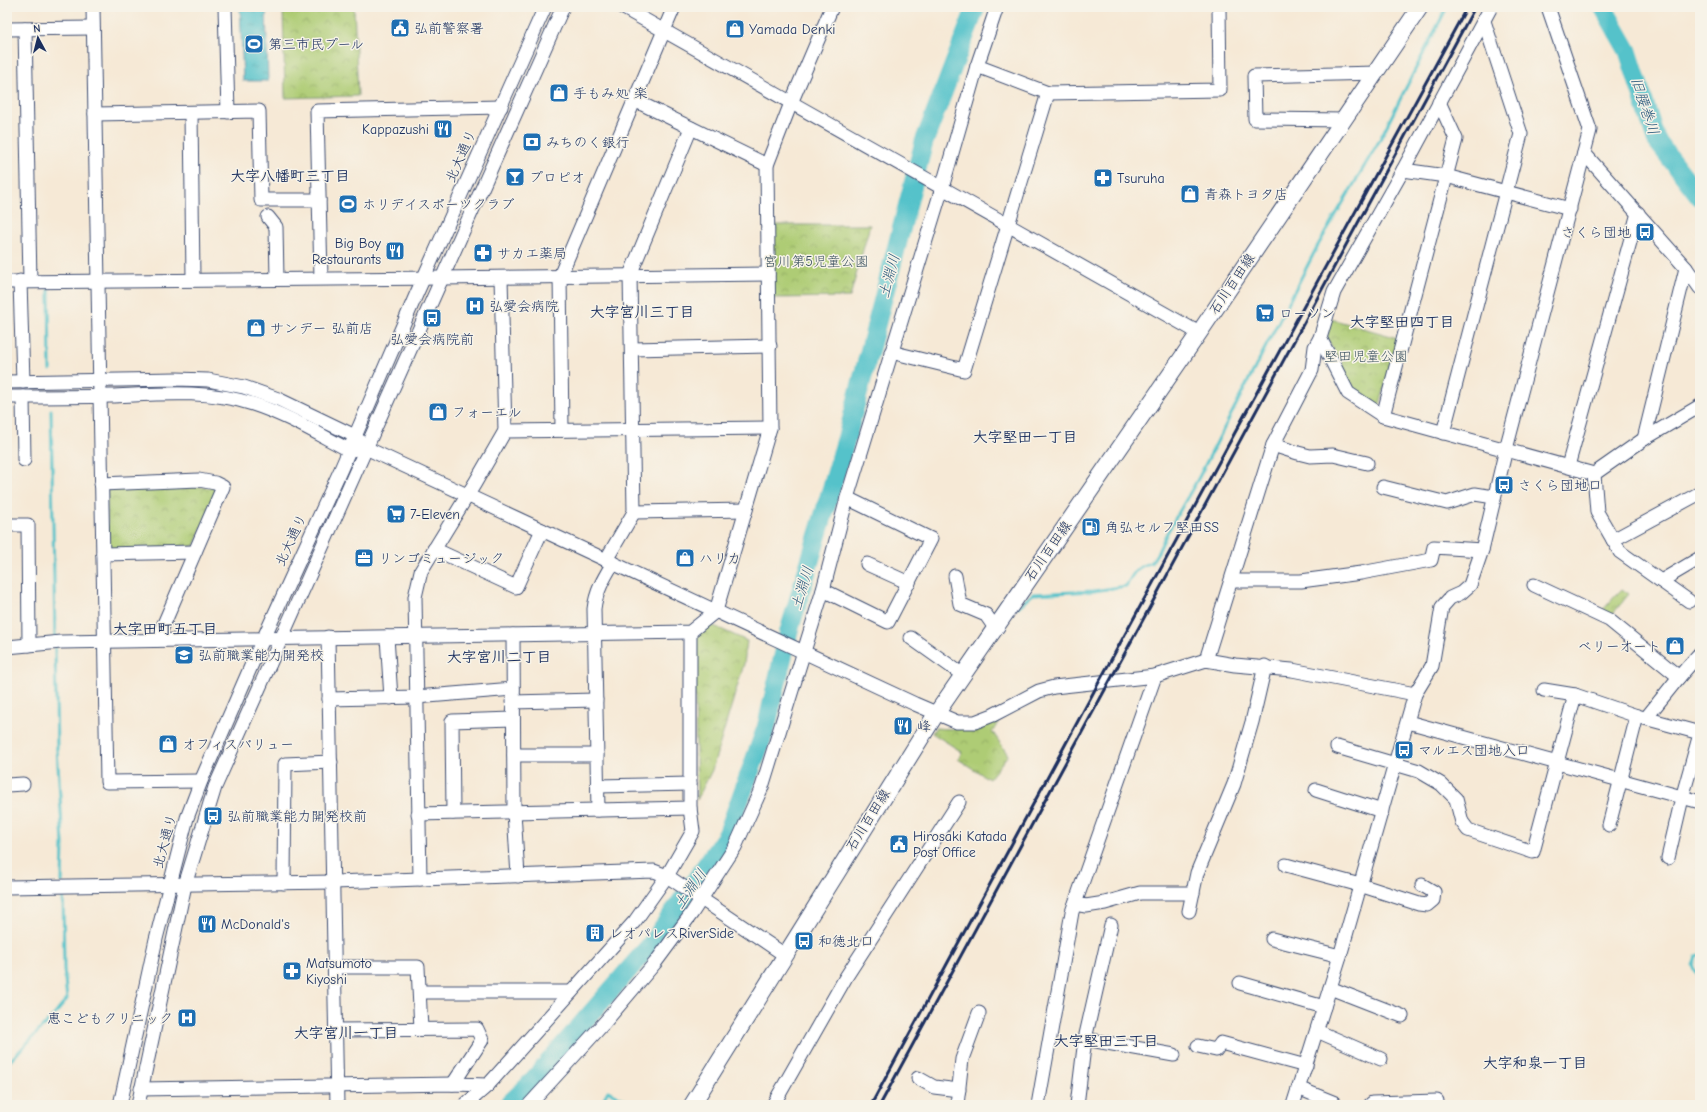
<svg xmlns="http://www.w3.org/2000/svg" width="1707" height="1112" font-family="'Comic Neue','Klee One',sans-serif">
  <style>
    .park { fill: url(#park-crowns); stroke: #647e69 }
    .water { fill: url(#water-ripples); stroke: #387894 }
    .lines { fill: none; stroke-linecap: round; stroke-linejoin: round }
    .stream { stroke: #54c2ca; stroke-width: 3 }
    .river { stroke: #54c2ca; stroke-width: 19 }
    .minor-casing { stroke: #3c4b70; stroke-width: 15 }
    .major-casing { stroke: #3c4b70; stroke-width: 18 }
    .minor { stroke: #fff; stroke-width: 13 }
    .major { stroke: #fff; stroke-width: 16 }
    .rail { stroke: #1b2f5e; stroke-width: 3 }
    .labels { text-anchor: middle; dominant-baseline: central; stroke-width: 3; stroke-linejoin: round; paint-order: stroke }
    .poi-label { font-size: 14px; fill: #1b2f5e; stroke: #f7f3e8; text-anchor: start }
    .street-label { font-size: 14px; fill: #1b2f5e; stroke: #f7f3e8 }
    .park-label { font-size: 14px; fill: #405664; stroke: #f7f3e8 }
    .water-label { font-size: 15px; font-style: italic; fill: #2c5b7e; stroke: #f7f3e8 }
    .neighbourhood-label { font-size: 15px; font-weight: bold; fill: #1b2f5e; stroke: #f7f3e8 }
  </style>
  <defs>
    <pattern id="park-crowns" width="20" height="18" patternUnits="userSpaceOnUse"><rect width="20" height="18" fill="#aecc74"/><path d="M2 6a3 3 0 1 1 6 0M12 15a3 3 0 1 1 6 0" fill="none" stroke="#8da662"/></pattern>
    <pattern id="water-ripples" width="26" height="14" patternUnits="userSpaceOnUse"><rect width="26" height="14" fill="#54c2ca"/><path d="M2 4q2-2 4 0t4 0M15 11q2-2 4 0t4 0" fill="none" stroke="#459ea7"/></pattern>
  </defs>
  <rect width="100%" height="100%" fill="#f7f3e8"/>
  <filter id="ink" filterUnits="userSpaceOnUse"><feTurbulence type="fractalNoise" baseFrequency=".025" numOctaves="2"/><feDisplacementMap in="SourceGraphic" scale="8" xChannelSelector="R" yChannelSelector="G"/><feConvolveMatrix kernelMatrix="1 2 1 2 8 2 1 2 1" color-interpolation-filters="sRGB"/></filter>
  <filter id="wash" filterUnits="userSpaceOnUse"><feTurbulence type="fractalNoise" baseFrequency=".012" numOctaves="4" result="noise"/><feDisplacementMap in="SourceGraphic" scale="16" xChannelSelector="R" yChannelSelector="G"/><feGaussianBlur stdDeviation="0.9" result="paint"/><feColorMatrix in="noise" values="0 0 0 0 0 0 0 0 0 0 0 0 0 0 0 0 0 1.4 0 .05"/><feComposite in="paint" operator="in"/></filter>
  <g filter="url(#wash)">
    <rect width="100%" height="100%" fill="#f6e9d6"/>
    <g class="park">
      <path d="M283,7H354L358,96L285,98Z"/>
      <path d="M772,225H870L850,297L772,298Z"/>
      <path d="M1331,319L1398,338L1379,408L1354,390L1327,338Z"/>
      <path d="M172,485L214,488L217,491L194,546L111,551L108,547L107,491L112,487Z"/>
      <path d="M1622,589L1629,594L1611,616L1599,613C1608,606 1613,597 1622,589Z"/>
      <path d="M714,626L747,641L744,664L712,770L697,800L694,642C699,632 703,627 714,626Z"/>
      <path d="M995,720L999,723L992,731L1008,755L989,779L958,759L962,752L932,733L935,728C956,730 976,729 995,720Z"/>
    </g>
    <path class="water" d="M240,7H266L268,81H243Z"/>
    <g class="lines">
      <g class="stream">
        <path d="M49,289L50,370"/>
        <path d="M51,410L55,637"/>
        <path d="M1018,607L1033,594L1094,591L1126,586C1133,574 1136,566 1151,563L1158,552L1167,533L1199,477L1317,247L1378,143L1447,7"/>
        <path d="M55,648L57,749L63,843L62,882"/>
        <path d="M1700,954L1696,956L1693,966L1700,979"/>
        <path d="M7,1064L56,1013L67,999L64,969L63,890"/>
        <path d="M600,1105L608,1091L635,1105"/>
      </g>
      <g class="river">
        <path d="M1603,7L1628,51L1656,140L1700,197"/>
        <path d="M508,1105L527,1087L652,943L727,835L766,728L789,631L848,433L924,142L976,7"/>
      </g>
    </g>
  </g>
  <g filter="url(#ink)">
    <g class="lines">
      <defs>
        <g id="minor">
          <path d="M93,7L107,782L201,781"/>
          <path d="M225,7L228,112"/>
          <path d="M622,7L1199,333"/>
          <path d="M1491,7L1403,170L1334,292L1320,338L1348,393L1383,416L1594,474"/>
          <path d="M7,29L93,28"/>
          <path d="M25,29L30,281"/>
          <path d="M977,66L1048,93L1220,90L1219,7"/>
          <path d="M634,100L767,165"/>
          <path d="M191,113L193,279"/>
          <path d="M95,114L259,111L261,200H319"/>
          <path d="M1344,120L1255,119L1254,76L1376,73"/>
          <path d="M1584,153L1686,268L1700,288"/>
          <path d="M1403,170L1446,176L1570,209"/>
          <path d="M268,217L276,227L277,279"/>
          <path d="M321,278L317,111L501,107"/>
          <path d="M20,281L23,382"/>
          <path d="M7,282L442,278L768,274"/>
          <path d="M632,349L770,346"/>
          <path d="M891,352L964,370L1048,93"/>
          <path d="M7,382L176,379L208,380L244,387L278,399L355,436L366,448L915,704L957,722H975L993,715L1039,691L1054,687L1155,676L1206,660L1235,665L1292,670L1415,694"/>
          <path d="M7,397C42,397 76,397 111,396C158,394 207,389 253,404C287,415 318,434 349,450L358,449"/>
          <path d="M23,397L24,460"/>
          <path d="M1383,416L1456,139L1439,102"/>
          <path d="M562,430L560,276L674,7"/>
          <path d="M505,431L770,428"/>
          <path d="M1443,433L1521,134L1484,21"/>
          <path d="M1644,439L1686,268"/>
          <path d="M1273,445L1298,453L1310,456L1333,455L1367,463"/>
          <path d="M1568,466L1638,213"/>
          <path d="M1594,474L1597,512L1620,552L1689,601"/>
          <path d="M1594,474L1644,439L1700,406"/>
          <path d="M101,484L199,480L215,483L223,487L157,640"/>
          <path d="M1383,487L1447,503L1475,494L1494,497"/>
          <path d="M634,512L746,510"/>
          <path d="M7,525H28L29,645"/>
          <path d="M1613,540L1700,493"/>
          <path d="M434,549L516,587L542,530"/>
          <path d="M103,554L195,552"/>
          <path d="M606,560L634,512L630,275L691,128"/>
          <path d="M867,564L909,583"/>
          <path d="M955,576L960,604L986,615L995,628"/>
          <path d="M1232,581H1301L1361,573L1431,560L1434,547L1482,550"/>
          <path d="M1661,581L1700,558"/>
          <path d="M1534,585L1609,620L1679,677"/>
          <path d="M823,590L888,622L931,539L847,498"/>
          <path d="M513,635L514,812L518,876"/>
          <path d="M328,637L337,1105"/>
          <path d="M387,637L391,698"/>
          <path d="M911,638L963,675"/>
          <path d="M7,647L61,642L690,632L716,611L770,428L767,165L791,103L832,7"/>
          <path d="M1206,660L1273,445L1312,370L1315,347L1320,338"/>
          <path d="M1544,690L1575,695L1637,716L1700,733"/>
          <path d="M329,699L416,697L513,689"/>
          <path d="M512,702L596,700"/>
          <path d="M1646,718L1679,677L1700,653"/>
          <path d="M1408,722L1700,802"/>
          <path d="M1337,747L1419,771L1441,784L1456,799L1462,822L1468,830L1533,852L1575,695"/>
          <path d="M514,755H597"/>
          <path d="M7,785L23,784"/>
          <path d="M598,786L690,784"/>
          <path d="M1316,790L1382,811"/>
          <path d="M598,810L594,609C596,591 604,578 613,563"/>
          <path d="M453,813L452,721L513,719"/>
          <path d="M418,814L690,808"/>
          <path d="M1609,825L1637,716"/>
          <path d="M1668,858L1682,798L1700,734"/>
          <path d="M1286,865L1360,885L1419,904L1427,905L1433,900L1434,892L1422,885"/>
          <path d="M420,879L415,597L421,571L475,483L505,431L501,278"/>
          <path d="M284,883L285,764L331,762"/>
          <path d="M7,887L334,882L654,871L667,876L785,955"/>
          <path d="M1075,904L1086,906L1105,903L1140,893H1193"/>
          <path d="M1189,911L1197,873L1234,784L1252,722L1265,666"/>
          <path d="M1272,939L1340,956"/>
          <path d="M335,967H418L421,1029"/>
          <path d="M1240,983L1324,1007"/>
          <path d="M1330,988L1402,1016"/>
          <path d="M420,992H571"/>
          <path d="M337,1030L477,1029L482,1040L453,1084"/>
          <path d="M1317,1031L1381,1059"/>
          <path d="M1085,1039L1174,1055"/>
          <path d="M1198,1046L1216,1050L1221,1043L1306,1066"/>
          <path d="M918,1078L934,1087L959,1090"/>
          <path d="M1298,1088L1335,1103"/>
          <path d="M141,1089L453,1084L488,1085"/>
          <path d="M120,1105L156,939L187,818L201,781L255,657L341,469L416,295L545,7"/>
          <path d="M138,1105L185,885L215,787L563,7"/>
          <path d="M465,1105L488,1085L635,921L667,876L693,831L690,808V632"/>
          <path d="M529,1105L605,1022L655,963L692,913L735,847L762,787L823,590L847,498L942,188L977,66L997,7"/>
          <path d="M773,1105L846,977L959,802"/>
          <path d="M957,1105L962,1059L979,1013"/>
          <path d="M1038,1105L1072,912L1155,676"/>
          <path d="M1077,1105L1085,1039L1111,925"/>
          <path d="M1293,1105L1340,956L1415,694L1432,666L1442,607L1450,598L1461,593L1470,585L1482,550L1506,449L1590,130L1548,7"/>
          <path d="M1370,1105L1372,1103L1437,1101"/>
        </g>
        <path id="major" d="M692,1105L936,714L1199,333L1420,7"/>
      </defs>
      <use href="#minor" class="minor-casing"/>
      <use href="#major" class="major-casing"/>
      <use href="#minor" class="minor"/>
      <use href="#major" class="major"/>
      <g class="rail">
        <path d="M871,1105L1099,682L1467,7"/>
        <path d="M880,1105L1475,7"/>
      </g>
    </g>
  </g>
  <defs>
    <symbol id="civic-square" viewBox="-11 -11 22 22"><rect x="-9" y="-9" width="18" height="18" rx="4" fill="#1f6fb2" stroke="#f7f3e8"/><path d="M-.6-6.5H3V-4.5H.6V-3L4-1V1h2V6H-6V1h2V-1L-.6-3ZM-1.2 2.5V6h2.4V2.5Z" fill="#fff"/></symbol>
    <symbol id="shop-square" viewBox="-11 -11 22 22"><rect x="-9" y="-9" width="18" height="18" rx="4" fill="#1f6fb2" stroke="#f7f3e8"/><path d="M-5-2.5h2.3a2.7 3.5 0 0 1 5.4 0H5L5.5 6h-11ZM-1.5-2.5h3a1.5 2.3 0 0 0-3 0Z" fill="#fff"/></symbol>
    <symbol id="stadium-square" viewBox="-11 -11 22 22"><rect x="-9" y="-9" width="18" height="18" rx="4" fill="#1f6fb2" stroke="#f7f3e8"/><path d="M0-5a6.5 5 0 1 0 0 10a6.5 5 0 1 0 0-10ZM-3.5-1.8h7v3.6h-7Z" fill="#fff"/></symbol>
    <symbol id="restaurant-square" viewBox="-11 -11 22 22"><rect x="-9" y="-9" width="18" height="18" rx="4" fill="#1f6fb2" stroke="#f7f3e8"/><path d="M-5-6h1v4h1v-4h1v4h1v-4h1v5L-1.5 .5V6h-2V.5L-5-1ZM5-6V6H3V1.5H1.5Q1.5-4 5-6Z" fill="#fff"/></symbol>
    <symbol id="bank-square" viewBox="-11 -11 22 22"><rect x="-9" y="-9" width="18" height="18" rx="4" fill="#1f6fb2" stroke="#f7f3e8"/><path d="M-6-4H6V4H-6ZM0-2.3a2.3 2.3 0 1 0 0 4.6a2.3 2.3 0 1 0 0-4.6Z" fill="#fff"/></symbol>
    <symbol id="bar-square" viewBox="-11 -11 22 22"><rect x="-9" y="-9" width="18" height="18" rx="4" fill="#1f6fb2" stroke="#f7f3e8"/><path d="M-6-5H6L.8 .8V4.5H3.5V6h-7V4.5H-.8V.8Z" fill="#fff"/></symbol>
    <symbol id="pharmacy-square" viewBox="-11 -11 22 22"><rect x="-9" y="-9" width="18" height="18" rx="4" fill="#1f6fb2" stroke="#f7f3e8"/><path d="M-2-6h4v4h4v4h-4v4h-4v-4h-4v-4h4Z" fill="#fff"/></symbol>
    <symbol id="bus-square" viewBox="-11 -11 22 22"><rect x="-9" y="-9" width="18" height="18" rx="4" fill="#1f6fb2" stroke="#f7f3e8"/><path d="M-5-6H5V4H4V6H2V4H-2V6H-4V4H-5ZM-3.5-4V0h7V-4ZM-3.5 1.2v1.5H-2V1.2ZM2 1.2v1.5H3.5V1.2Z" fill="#fff"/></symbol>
    <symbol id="hospital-square" viewBox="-11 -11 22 22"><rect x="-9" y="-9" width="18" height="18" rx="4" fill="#1f6fb2" stroke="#f7f3e8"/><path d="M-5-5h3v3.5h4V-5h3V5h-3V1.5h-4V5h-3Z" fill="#fff"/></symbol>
    <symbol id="supermarket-square" viewBox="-11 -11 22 22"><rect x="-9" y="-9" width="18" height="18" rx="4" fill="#1f6fb2" stroke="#f7f3e8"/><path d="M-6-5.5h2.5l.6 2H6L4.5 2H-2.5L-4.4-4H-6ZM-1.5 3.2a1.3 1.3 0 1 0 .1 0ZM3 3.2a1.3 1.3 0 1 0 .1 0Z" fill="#fff"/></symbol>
    <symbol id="fuel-square" viewBox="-11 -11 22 22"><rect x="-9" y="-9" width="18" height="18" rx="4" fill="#1f6fb2" stroke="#f7f3e8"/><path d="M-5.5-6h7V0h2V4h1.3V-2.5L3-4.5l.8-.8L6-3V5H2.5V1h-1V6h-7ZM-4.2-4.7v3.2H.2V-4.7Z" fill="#fff"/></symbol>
    <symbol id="office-square" viewBox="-11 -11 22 22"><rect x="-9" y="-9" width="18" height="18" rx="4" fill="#1f6fb2" stroke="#f7f3e8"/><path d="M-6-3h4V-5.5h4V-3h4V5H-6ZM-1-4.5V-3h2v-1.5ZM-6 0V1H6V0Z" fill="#fff"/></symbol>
    <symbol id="school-square" viewBox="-11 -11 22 22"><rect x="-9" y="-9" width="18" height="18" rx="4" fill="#1f6fb2" stroke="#f7f3e8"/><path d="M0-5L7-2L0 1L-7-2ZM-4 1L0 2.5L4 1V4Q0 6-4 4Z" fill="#fff"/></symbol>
    <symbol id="building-square" viewBox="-11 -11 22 22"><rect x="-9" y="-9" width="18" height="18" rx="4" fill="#1f6fb2" stroke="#f7f3e8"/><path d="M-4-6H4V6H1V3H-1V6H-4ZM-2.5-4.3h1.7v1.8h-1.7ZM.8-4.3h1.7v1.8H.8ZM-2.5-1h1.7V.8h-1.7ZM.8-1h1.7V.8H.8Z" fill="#fff"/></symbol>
  </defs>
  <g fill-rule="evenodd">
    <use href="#civic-square" x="389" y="17" width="22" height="22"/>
    <use href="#shop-square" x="724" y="18" width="22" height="22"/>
    <use href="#stadium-square" x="243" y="33" width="22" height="22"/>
    <use href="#shop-square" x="548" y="82" width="22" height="22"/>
    <use href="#restaurant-square" x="432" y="118" width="22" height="22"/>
    <use href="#bank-square" x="521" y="131" width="22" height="22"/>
    <use href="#bar-square" x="504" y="166" width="22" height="22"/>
    <use href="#pharmacy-square" x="1092" y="167" width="22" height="22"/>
    <use href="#shop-square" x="1179" y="183" width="22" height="22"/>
    <use href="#stadium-square" x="337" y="193" width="22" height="22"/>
    <use href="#bus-square" x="1634" y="221" width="22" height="22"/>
    <use href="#restaurant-square" x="384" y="240" width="22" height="22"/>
    <use href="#pharmacy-square" x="472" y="242" width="22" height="22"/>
    <use href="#hospital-square" x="464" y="295" width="22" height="22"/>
    <use href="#supermarket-square" x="1254" y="302" width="22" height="22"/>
    <use href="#bus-square" x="421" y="307" width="22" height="22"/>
    <use href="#shop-square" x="245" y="317" width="22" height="22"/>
    <use href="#shop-square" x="427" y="401" width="22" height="22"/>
    <use href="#bus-square" x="1493" y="474" width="22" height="22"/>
    <use href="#supermarket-square" x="385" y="503" width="22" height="22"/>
    <use href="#fuel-square" x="1080" y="516" width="22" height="22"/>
    <use href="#office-square" x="353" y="547" width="22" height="22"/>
    <use href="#shop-square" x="674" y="547" width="22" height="22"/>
    <use href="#shop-square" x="1664" y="635" width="22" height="22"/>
    <use href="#school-square" x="173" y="644" width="22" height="22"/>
    <use href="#restaurant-square" x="892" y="715" width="22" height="22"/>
    <use href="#shop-square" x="157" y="733" width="22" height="22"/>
    <use href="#bus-square" x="1393" y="739" width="22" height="22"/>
    <use href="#bus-square" x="202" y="805" width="22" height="22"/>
    <use href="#civic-square" x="888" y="833" width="22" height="22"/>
    <use href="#restaurant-square" x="196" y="913" width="22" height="22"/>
    <use href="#building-square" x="584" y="922" width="22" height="22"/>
    <use href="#bus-square" x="793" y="930" width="22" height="22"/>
    <use href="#pharmacy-square" x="281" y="960" width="22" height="22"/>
    <use href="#hospital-square" x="176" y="1007" width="22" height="22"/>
  </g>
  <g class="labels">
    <g class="poi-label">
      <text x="414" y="28">弘前警察署</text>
      <text x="749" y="29">Yamada Denki</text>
      <text x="268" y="44">第三市民プール</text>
      <text x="573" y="93">手もみ処 楽</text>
      <text x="429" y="129" text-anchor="end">Kappazushi</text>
      <text x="546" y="142">みちのく銀行</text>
      <text x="529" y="177">プロピオ</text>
      <text x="1117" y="178">Tsuruha</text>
      <text x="1204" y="194">青森トヨタ店</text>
      <text x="362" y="204">ホリデイスポーツクラブ</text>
      <text x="1631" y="232" text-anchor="end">さくら団地</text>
      <text x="381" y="243" text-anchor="end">Big Boy<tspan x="381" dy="16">Restaurants</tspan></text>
      <text x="497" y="253">サカエ薬局</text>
      <text x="489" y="306">弘愛会病院</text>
      <text x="1279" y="313">ローソン</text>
      <text x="270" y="328">サンデー 弘前店</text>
      <text x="432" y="339" text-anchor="middle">弘愛会病院前</text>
      <text x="452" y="412">フォーエル</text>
      <text x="1518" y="485">さくら団地口</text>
      <text x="410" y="514">7-Eleven</text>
      <text x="1105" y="527">角弘セルフ堅田SS</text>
      <text x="378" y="558">リンゴミュージック</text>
      <text x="699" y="558">ハリカ</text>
      <text x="1661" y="646" text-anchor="end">ベリーオート</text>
      <text x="198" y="655">弘前職業能力開発校</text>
      <text x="917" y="726">峰</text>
      <text x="182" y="744">オフィスバリュー</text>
      <text x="1418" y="750">マルエス団地入口</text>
      <text x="227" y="816">弘前職業能力開発校前</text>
      <text x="913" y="836">Hirosaki Katada<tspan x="913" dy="16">Post Office</tspan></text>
      <text x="221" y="924">McDonald's</text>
      <text x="609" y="933">レオパレスRiverSide</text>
      <text x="818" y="941">和徳北口</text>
      <text x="306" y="963">Matsumoto<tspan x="306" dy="16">Kiyoshi</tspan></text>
      <text x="173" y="1018" text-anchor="end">恵こどもクリニック</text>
    </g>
    <g class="street-label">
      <text transform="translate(461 156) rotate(-66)">北大通り</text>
      <text transform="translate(1232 284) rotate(-56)">石川百田線</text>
      <text transform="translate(291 540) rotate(-65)">北大通り</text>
      <text transform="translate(1048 551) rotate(-55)">石川百田線</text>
      <text transform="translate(868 820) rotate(-58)">石川百田線</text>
      <text transform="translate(165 841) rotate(-75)">北大通り</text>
    </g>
    <g class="park-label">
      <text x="816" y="261">宮川第5児童公園</text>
      <text x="1366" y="356">堅田児童公園</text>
    </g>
    <g class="water-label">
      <text transform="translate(1645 106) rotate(72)">旧腰巻川</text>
      <text transform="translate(889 276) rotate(-75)">土淵川</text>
      <text transform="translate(802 588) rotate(-73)">土淵川</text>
      <text transform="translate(690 889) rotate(-55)">土淵川</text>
    </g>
    <g class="neighbourhood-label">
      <text x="290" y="176">大字八幡町三丁目</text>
      <text x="642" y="312">大字宮川三丁目</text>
      <text x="1402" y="322">大字堅田四丁目</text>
      <text x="1025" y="437">大字堅田一丁目</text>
      <text x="165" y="629">大字田町五丁目</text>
      <text x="499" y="657">大字宮川二丁目</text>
      <text x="346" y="1033">大字宮川一丁目</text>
      <text x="1106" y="1041">大字堅田三丁目</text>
      <text x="1535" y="1063">大字和泉一丁目</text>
    </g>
  </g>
  <rect width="1707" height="1112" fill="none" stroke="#f7f3e8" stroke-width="24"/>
  <g transform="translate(38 38) rotate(353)" stroke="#f7f3e8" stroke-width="3" paint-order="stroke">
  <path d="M0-3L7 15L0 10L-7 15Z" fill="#1b2f5e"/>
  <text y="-6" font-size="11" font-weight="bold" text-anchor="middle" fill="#1b2f5e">N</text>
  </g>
</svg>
